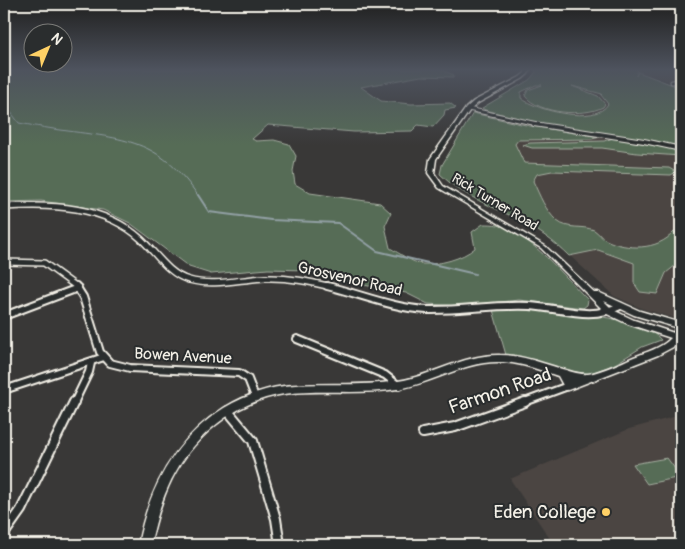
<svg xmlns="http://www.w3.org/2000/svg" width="685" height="549" font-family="Pangolin,sans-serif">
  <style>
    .built { fill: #4b4542 }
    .green { fill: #566c57; stroke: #a5aea0; fill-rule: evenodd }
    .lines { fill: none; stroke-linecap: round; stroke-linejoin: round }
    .stream-far1 { stroke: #92a0a4; stroke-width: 1 }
    .stream { stroke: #92a0a4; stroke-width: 2 }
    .street-far4-casing { stroke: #f4f1e8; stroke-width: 5 }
    .street-far3-casing { stroke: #f4f1e8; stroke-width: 6 }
    .street-far2-casing { stroke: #f4f1e8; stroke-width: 8 }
    .street-far1-casing { stroke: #f4f1e8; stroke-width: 10 }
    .street-casing { stroke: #f4f1e8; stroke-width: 12 }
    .secondary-casing { stroke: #f4f1e8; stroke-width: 3 }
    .street-far4 { stroke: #2a2d2e; stroke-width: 3 }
    .street-far3 { stroke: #2a2d2e; stroke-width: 4 }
    .street-far2 { stroke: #2a2d2e; stroke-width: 5 }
    .street-far1 { stroke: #2a2d2e; stroke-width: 6 }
    .street { stroke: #2a2d2e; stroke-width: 8 }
    .secondary { fill: #2a2d2e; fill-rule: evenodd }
    .poi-dot { fill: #ffd166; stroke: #2a2d2e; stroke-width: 2 }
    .labels { text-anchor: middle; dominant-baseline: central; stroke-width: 4; stroke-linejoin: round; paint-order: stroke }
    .far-street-label { font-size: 14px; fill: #f4f1e8; stroke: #2a2d2e }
    .street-label { font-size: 16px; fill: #f4f1e8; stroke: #2a2d2e }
    .near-street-label { font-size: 19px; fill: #f4f1e8; stroke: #2a2d2e }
    .near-poi-label { font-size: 19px; fill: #f4f1e8; stroke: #2a2d2e; text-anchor: end }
  </style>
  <rect width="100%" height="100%" fill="#393837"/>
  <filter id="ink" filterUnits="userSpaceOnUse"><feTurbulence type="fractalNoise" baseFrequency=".02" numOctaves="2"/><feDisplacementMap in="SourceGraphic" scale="10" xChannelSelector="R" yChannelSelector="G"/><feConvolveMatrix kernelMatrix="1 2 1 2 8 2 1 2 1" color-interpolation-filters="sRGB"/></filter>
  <g filter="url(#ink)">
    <g class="built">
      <path d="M535,69H681V81L672,82L648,75L681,88V320L643,309L614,296L558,245L522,221L452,185L440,174L442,165L473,113L529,80L536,72Z"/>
      <path d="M681,415V545H554L510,479L629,429Z"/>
    </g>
    <g class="green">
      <path d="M4,69H440L454,75L453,77L421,76L361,87L381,101L411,104L450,103L456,108L445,110L444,115L433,127L418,125L412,131L354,132L268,125L252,139L256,141L274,140L289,144L296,156L293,171L295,184L310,193L380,203L391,213L385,226L390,248C399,253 413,263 422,264C439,265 462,259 475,248L472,232L483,224C488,224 494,224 498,225C530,234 565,277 588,300L587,305L583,308L519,300L459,306L428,304L406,293L358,284L304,270L268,269L211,274L189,267L130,223L103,210L41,201L4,202Z"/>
      <path d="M535,69H638L636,76L638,72L681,88V147L655,141L543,124L485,110L482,108L529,80L536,72ZM536,85H542L528,90L525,96C539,114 584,117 603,107L605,104L598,96L572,86L602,94L601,95L608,104C596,125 537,111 521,98V92Z"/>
      <path d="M473,113L530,126L600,137L592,139L518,140L515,144L524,163L669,168L676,172L671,175L552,171L537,174L533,181C540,196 545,210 557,221C568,230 582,225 594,230C598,232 601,238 606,240C627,250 657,251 674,232L681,233V261L666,273L657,294L640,292L634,283V263L598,250L569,256C555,242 538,230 521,221C493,206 463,197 440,174L442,165Z"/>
      <path d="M613,138L673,149L681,152V156L637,153L602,148H532L523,145L530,143L604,141Z"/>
      <path d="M527,308C556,311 644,316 661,340L642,347L615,364L589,374L558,369L506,355L493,310Z"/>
      <path d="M667,458L681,477L647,484L633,464Z"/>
    </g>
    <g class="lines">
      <path class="stream-far1" d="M4,103L19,123C35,126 52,129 68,131C130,139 161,142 199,197"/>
      <path class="stream" d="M198,195L209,212L271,220L338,223L377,251L475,274"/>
      <defs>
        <g id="street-far4">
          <path d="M672,82L681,81"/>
          <path d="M468,109L542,125"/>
        </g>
        <path id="street-far3" d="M534,124L644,141L681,149"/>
        <g id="street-far2">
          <path d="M4,207C51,204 104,205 141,239C155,252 169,275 189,280C214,287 240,279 265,278C288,277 310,282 332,287"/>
          <path d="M4,262L44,263L77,287"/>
        </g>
        <g id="street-far1">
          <path d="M76,286L83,297L100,352L110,363L130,368L239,373L248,379L255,397"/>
          <path d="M327,286C360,294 393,308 427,310C462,311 496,304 530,306C561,308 591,321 620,306"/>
          <path d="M4,316L78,288"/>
          <path d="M297,339L385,375L399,386"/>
          <path d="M4,390L104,357"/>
          <path d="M74,403L89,372L91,363"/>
          <path d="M522,403L568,386"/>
        </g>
        <g id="street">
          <path d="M228,411L253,441L276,519L280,545"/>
          <path d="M423,433L455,427L525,402"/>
          <path d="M4,534L21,510L74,402"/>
        </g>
        <path id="secondary" d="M526,69H530L528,74L522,79L478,103L470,110L436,159L434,173L443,186L545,246L594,292H598L640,311L681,323V341H678L673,347L658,355L568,390L565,389L558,376C539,370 520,362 499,362C464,361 432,384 397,389C360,395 322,389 284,394C233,401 188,441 168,487C159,506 155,526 150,545H138C149,488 174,440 224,408C242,397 263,389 284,386C322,382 360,387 398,381C432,376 464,354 500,355C521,355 542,363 562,369C570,371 579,375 588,374C602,372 620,363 634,357C646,352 662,348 671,338L628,324L607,314L541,248L439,188L428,173L430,159L466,108L474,101L520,77L525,73ZM604,301L634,315L675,327L674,333L634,320L613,310Z"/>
      </defs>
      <use href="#street-far4" class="street-far4-casing"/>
      <use href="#street-far3" class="street-far3-casing"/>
      <use href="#street-far2" class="street-far2-casing"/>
      <use href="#street-far1" class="street-far1-casing"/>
      <use href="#street" class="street-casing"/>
      <use href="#secondary" class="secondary-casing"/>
      <use href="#street-far4" class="street-far4"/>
      <use href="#street-far3" class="street-far3"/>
      <use href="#street-far2" class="street-far2"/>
      <use href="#street-far1" class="street-far1"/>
      <use href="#street" class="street"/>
      <use href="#secondary" class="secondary"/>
    </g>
  </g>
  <linearGradient id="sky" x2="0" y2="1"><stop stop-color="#1f1f1e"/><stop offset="0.48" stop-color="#4e535e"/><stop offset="1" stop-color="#4e535e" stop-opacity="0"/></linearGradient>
  <rect width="685" height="145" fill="url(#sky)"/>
  <circle class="poi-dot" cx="606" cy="512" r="5"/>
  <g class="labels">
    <g class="far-street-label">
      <text transform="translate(495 202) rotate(31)">Rick Turner Road</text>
    </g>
    <g class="street-label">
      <text transform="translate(350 279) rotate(13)">Grosvenor Road</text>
      <text transform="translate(183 356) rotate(3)">Bowen Avenue</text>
    </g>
    <g class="near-street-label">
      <text transform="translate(500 391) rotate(-19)">Farmon Road</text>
    </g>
    <g class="near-poi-label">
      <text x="596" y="512">Eden College</text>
    </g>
  </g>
  <rect width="685" height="549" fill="none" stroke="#2a2d2e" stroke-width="20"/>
  <rect x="10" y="10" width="665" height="529" fill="none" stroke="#f4f1e8" stroke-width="2" filter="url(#ink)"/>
  <g transform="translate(48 48) rotate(44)"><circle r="24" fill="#2a2d2e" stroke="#7b7b78"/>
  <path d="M0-4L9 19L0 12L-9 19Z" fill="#ffd166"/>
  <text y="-8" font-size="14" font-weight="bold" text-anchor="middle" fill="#f4f1e8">N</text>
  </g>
</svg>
